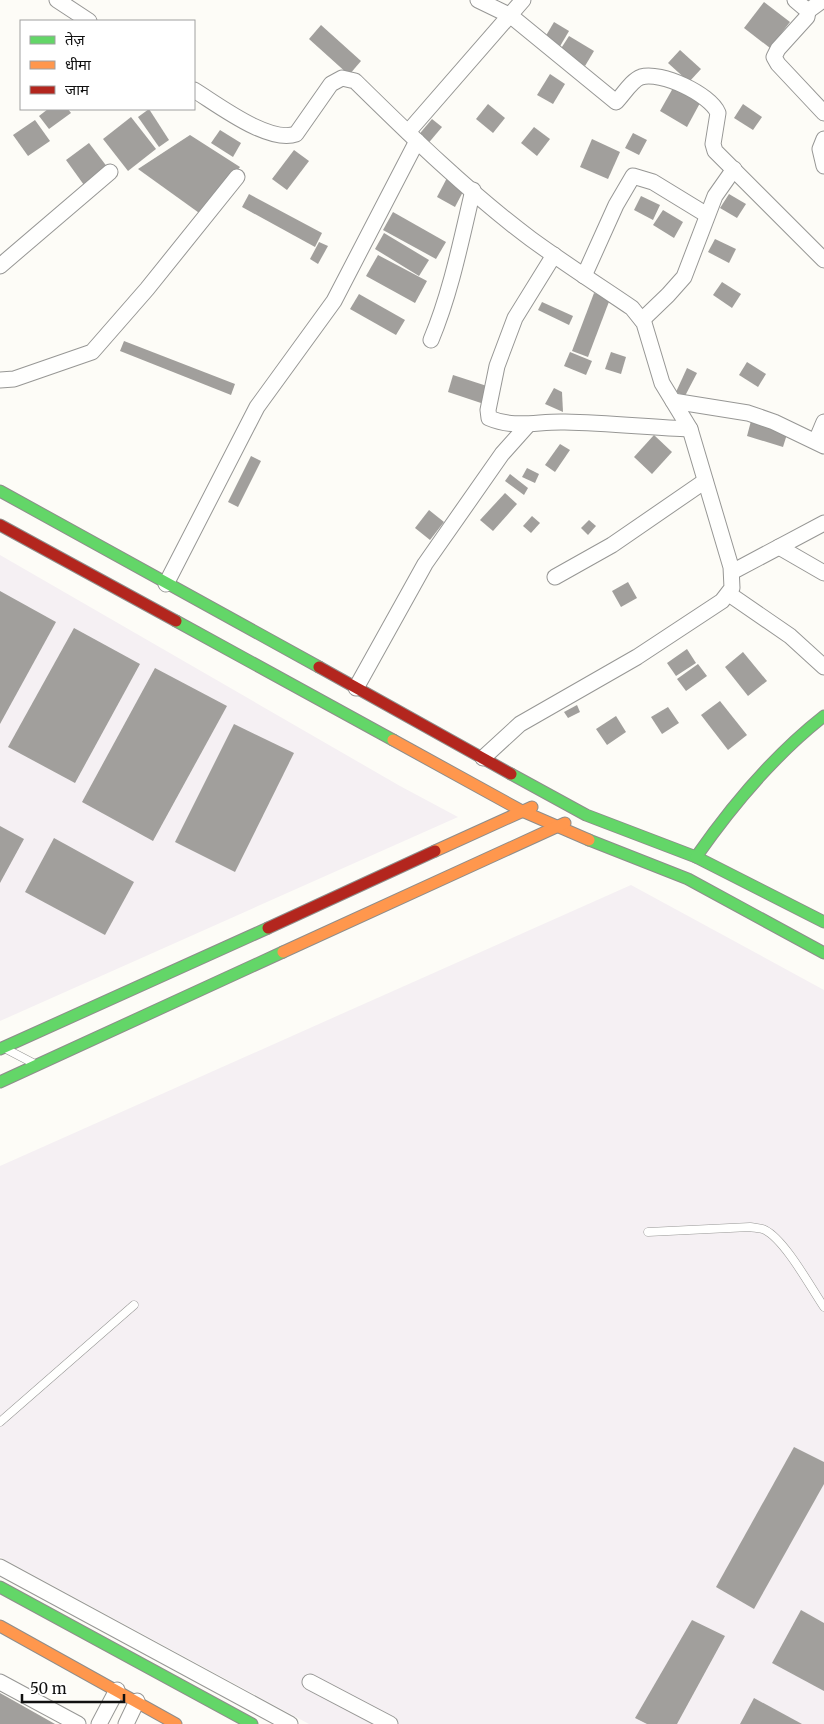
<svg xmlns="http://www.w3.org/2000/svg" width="824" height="1724" font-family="Merriweather,'Noto Sans Devanagari',serif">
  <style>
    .industrial { fill: #f5f0f3 }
    .building { fill: #a19f9c }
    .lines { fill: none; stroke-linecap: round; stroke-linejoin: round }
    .lane-casing { stroke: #979795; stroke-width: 9 }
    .street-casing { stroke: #979795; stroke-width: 17 }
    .fast-casing { stroke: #8e8d8b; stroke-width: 13 }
    .slow-casing { stroke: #8e8d8b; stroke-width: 13 }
    .jam-casing { stroke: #8e8d8b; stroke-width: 13 }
    .lane { stroke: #fffffe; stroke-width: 8 }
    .street { stroke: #fffffe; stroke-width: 15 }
    .fast { stroke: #63d668; stroke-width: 11 }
    .slow { stroke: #ff974d; stroke-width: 11 }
    .jam { stroke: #b3261e; stroke-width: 11 }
  </style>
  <rect width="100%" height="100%" fill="#fdfcf7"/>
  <g class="industrial">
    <path d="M0,555L400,786L458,817L0,1021Z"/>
    <path d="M631,885L824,990V1724H309L0,1557V1166Z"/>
  </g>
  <g class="building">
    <path d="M764,2L790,22L770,48L744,28Z"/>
    <path d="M554,22L569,31L559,48L544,39Z"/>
    <path d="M321,25L361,61L349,75L309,39Z"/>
    <path d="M569,36L594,51L585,66L560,50Z"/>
    <path d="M680,50L701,69L689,82L668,63Z"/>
    <path d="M550,74L565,84L553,104L537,95Z"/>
    <path d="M673,88L700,103L687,127L660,111Z"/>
    <path d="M488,104L505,118L493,133L476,119Z"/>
    <path d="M743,104L762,117L753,130L734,118Z"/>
    <path d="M48,109H68L71,113L49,129L39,116Z"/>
    <path d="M149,109L169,140L159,147L138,117Z"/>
    <path d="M131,117L156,149L128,171L103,139Z"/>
    <path d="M432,119L442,127L426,146L416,138Z"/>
    <path d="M35,120L50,141L28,156L13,135Z"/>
    <path d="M534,127L550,139L537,156L521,143Z"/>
    <path d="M220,130L241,143L233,157L211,143Z"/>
    <path d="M633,133L647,140L639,155L625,148Z"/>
    <path d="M190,135L240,167L202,215L138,169Z"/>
    <path d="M592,139L620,152L608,179L580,167Z"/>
    <path d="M89,143L108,168L84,185L66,160Z"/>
    <path d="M294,150L309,161L287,190L272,179Z"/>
    <path d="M448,176L466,186L455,207L437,197Z"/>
    <path d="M249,194L322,233L315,247L242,207Z"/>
    <path d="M729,194L746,204L737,218L720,208Z"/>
    <path d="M641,196L660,205L653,220L634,210Z"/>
    <path d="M663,210L683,222L674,238L653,225Z"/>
    <path d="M393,212L446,242L436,259L383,230Z"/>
    <path d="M384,233L429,260L419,276L375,249Z"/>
    <path d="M715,239L736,249L729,263L708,252Z"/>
    <path d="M319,242L328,246L318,264L310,259Z"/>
    <path d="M378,255L427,281L415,303L366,276Z"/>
    <path d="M722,282L741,294L732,308L713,295Z"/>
    <path d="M594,293L610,299L588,357L572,351Z"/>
    <path d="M359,294L405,320L396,335L350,309Z"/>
    <path d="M542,302L573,316L569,325L538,310Z"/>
    <path d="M124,341L235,384L231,395L120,351Z"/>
    <path d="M570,352L592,361L586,375L564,366Z"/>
    <path d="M611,352L626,357L621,374L605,369Z"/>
    <path d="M747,362L766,374L758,387L739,375Z"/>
    <path d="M687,368L697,373L685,396L676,392Z"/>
    <path d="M453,375L490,387L484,404L448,392Z"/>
    <path d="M554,388L562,392L563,412L545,404Z"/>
    <path d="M751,421L788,431L783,447L747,436Z"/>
    <path d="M654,435L672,452L652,474L634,457Z"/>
    <path d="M560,444L570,450L555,472L545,465Z"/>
    <path d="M251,456L261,461L238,507L228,502Z"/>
    <path d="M527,468L539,474L535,483L522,477Z"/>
    <path d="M510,474L528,488L524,495L505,481Z"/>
    <path d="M505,493L517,504L493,531L480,520Z"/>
    <path d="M429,510L444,522L430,540L415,528Z"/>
    <path d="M532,516L540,523L531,533L523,526Z"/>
    <path d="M589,520L596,526L588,535L581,528Z"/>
    <path d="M628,582L637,598L621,607L612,591Z"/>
    <path d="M0,591L56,622L0,724Z"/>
    <path d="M74,628L140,664L75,783L8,747Z"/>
    <path d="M687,649L696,663L676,676L667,663Z"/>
    <path d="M743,652L767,681L748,696L725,667Z"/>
    <path d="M698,664L707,676L686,691L677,679Z"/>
    <path d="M155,668L227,706L153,841L82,802Z"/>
    <path d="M720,701L747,735L728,750L701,715Z"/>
    <path d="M577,705L580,712L568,718L564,712Z"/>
    <path d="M668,707L679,723L662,734L651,717Z"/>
    <path d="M616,716L626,732L607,745L596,729Z"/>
    <path d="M234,724L294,753L235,872L175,842Z"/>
    <path d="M0,826L24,839L0,883Z"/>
    <path d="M54,838L134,882L105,935L25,892Z"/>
    <path d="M794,1447L824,1462V1484L754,1609L716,1587Z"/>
    <path d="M801,1610L824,1623V1691L772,1663Z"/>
    <path d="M692,1620L725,1636L677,1724H647L635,1718Z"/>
    <path d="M0,1693L55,1724H0Z"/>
    <path d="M754,1698L802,1724H740Z"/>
  </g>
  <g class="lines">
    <defs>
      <g id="lane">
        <path d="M8,1050L33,1063"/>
        <path d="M648,1232L750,1227C755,1228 761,1228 765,1230C785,1240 811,1288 824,1307"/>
        <path d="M0,1422L134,1305"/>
      </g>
      <g id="street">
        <path d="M57,0L89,21"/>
        <path d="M478,0L511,16L616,102C623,95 632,80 641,77C661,71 710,94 718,113L713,144L715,151L824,260"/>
        <path d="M795,0L808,11L807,17L778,49L774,57L778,64L824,113"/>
        <path d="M808,11L823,0"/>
        <path d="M194,90C217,104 269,144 296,134L331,84L342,78L355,81C411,136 468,192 531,239C564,263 598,285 632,308L644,323L662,383L690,429L731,567L732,588L722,601L637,657L520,724L483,758"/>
        <path d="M408,132L523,0"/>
        <path d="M824,139L820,149L824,166"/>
        <path d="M554,255L515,318L497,366L488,410L489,418C515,429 538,421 565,422C607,423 648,427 690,429"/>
        <path d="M0,266L110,172"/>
        <path d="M584,276L616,205L633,176L653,182L707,215"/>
        <path d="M642,320L668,295L684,277L715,196L734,169"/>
        <path d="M431,340C451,292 461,241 473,190"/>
        <path d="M0,380L14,379L92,352L147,289L237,177"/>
        <path d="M673,401L748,413L774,422L824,446"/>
        <path d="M816,441L824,422"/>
        <path d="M779,547L824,573"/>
        <path d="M732,572L824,523"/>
        <path d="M555,577L612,545L705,481"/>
        <path d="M166,584L257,407L334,301L417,141"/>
        <path d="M729,594L790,636L824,667"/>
        <path d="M356,688L425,564L502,454L527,426"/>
        <path d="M0,1567L290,1724"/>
        <path d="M0,1682L78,1724"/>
        <path d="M310,1682L390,1724"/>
        <path d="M99,1724L117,1690"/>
        <path d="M126,1724L137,1701"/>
      </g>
      <g id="fast">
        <path d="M0,491L319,667"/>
        <path d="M176,621L393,740"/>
        <path d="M511,774L586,815L696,857L824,922"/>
        <path d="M589,840L688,879L824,953"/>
        <path d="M696,857C733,804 773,756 824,716"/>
        <path d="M0,1049L268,928"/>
        <path d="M0,1082L283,952"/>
        <path d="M0,1587L252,1724"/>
      </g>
      <g id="slow">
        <path d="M393,740L522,811L589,840"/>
        <path d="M435,851L532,807"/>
        <path d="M283,952L565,823"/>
        <path d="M0,1626L176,1724"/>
      </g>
      <g id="jam">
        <path d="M0,525L176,621"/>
        <path d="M319,667L511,774"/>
        <path d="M268,928L435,851"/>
      </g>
    </defs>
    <use href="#lane" class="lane-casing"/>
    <use href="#street" class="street-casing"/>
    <use href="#fast" class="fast-casing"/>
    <use href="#slow" class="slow-casing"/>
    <use href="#jam" class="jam-casing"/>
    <use href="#lane" class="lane"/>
    <use href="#street" class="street"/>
    <use href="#fast" class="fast"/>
    <use href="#slow" class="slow"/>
    <use href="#jam" class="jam"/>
  </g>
  <rect x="20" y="20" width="175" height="90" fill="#ffffff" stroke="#a0a0a0"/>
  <rect x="30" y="36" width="25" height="8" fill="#63d668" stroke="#a0a0a0"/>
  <text x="65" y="45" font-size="15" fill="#111111">तेज़</text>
  <rect x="30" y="61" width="25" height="8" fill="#ff974d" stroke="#a0a0a0"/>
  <text x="65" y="70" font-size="15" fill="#111111">धीमा</text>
  <rect x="30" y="86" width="25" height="8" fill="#b3261e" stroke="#a0a0a0"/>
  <text x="65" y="95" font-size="15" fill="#111111">जाम</text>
  <path d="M22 1694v8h102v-8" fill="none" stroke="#111111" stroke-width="2.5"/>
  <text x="30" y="1694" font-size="15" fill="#111111" stroke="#ffffff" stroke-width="4" paint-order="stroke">50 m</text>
</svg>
